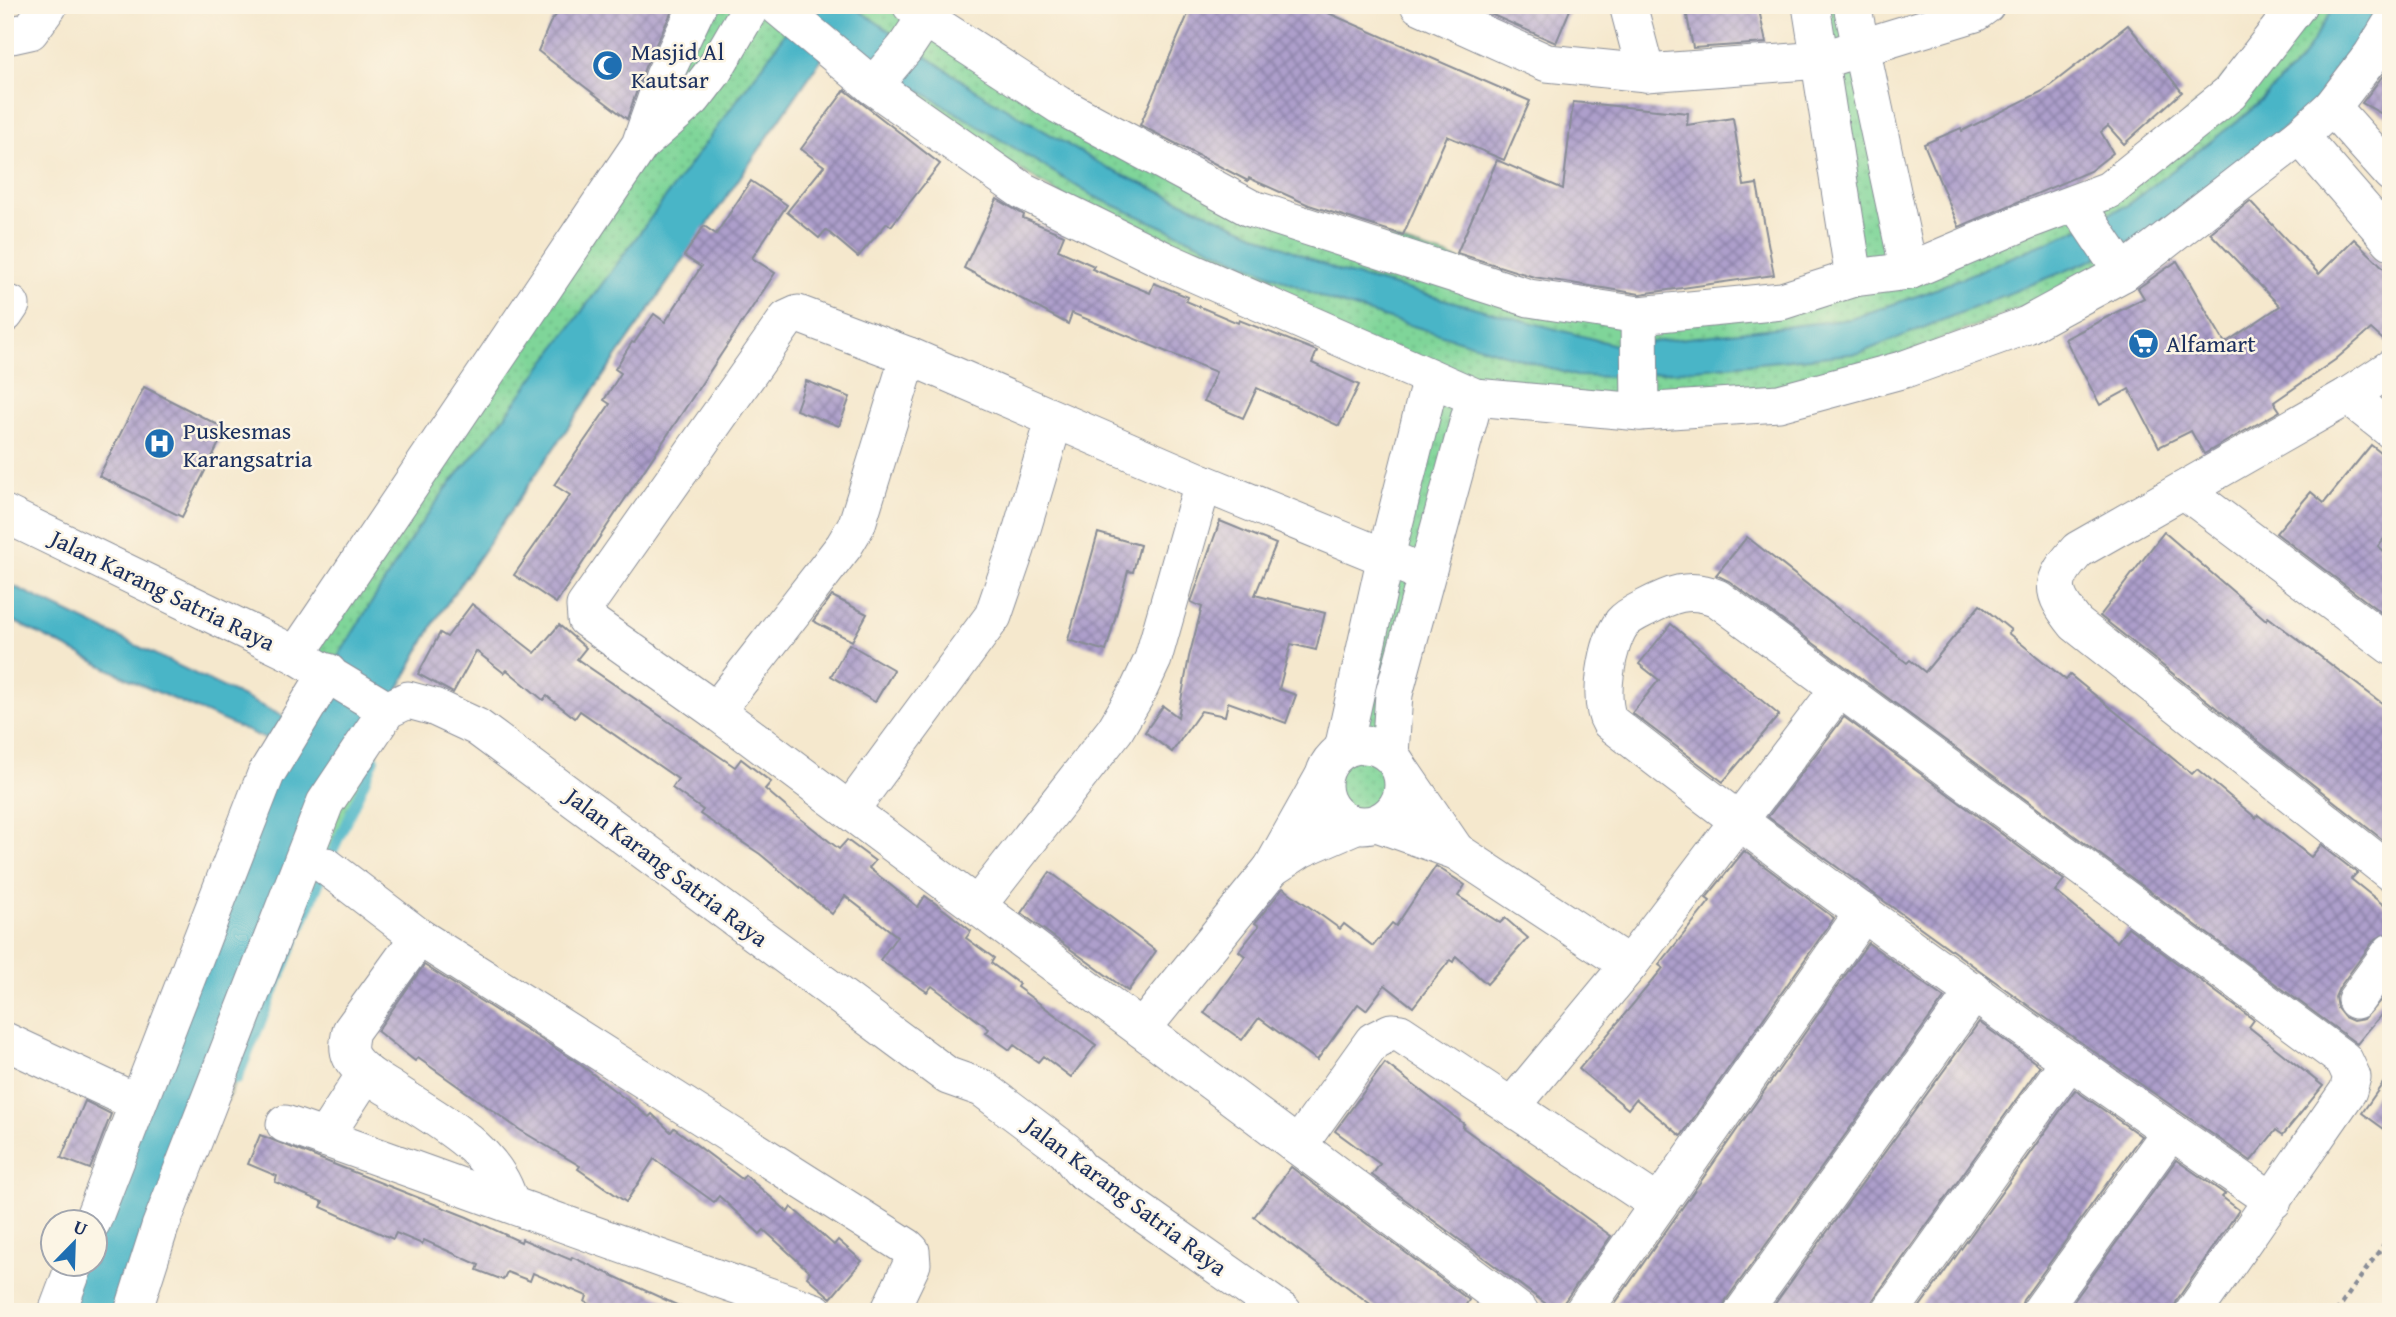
<svg xmlns="http://www.w3.org/2000/svg" width="2396" height="1317" font-family="'Gentium Book Plus',serif">
  <style>
    .grass { fill: url(#grass-dots); stroke: #4d827c; stroke-width: 2 }
    .water { fill: #4ab5c7; stroke: #327292; stroke-width: 2 }
    .lines { fill: none; stroke-linecap: round; stroke-linejoin: round }
    .stream { stroke: #4ab5c7; stroke-width: 10 }
    .building { fill: url(#building-cross-hatch) }
    .minor-casing { stroke: #888c96; stroke-width: 39 }
    .path { stroke: #888c96; stroke-width: 4.5; stroke-dasharray: 5 5; stroke-linecap: butt }
    .minor { stroke: #fff; stroke-width: 37 }
    .labels { text-anchor: middle; dominant-baseline: central; stroke-width: 5; stroke-linejoin: round; paint-order: stroke }
    .poi-label { font-size: 24px; fill: #1b2f5e; stroke: #fcf5e5; text-anchor: start }
    .street-label { font-size: 24px; fill: #1b2f5e; stroke: #fcf5e5 }
  </style>
  <defs>
    <pattern id="grass-dots" width="8" height="8" patternUnits="userSpaceOnUse" patternTransform="scale(1.75)"><rect width="8" height="8" fill="#7fd599"/><path d="M2 2h.1M6 6h.1" fill="none" stroke="#6db786" stroke-width="1.8" stroke-linecap="round"/></pattern>
    <pattern id="building-cross-hatch" width="8" height="8" patternUnits="userSpaceOnUse" patternTransform="scale(1.75)"><rect width="8" height="8" fill="#ad9fcb"/><path d="M0 0l8 8M0 8l8-8" fill="none" stroke="#8c82a8"/></pattern>
  </defs>
  <rect width="100%" height="100%" fill="#fcf5e5"/>
  <filter id="ink" filterUnits="userSpaceOnUse"><feTurbulence type="fractalNoise" baseFrequency=".0143" numOctaves="2"/><feDisplacementMap in="SourceGraphic" scale="14" xChannelSelector="R" yChannelSelector="G"/><feConvolveMatrix kernelMatrix="1 2 1 2 8 2 1 2 1" color-interpolation-filters="sRGB"/></filter>
  <filter id="wash" filterUnits="userSpaceOnUse"><feTurbulence type="fractalNoise" baseFrequency=".00686" numOctaves="4" result="noise"/><feDisplacementMap in="SourceGraphic" scale="28" xChannelSelector="R" yChannelSelector="G"/><feGaussianBlur stdDeviation="1.57" result="paint"/><feColorMatrix in="noise" values="0 0 0 0 0 0 0 0 0 0 0 0 0 0 0 0 0 1.4 0 .05"/><feComposite in="paint" operator="in"/></filter>
  <g filter="url(#wash)">
    <rect width="100%" height="100%" fill="#f5e8cd"/>
    <path class="grass" d="M698,5H911L1196,179L1639,315L1854,278L1811,5H1852L1909,270L2109,190L2298,5H2391V24L2140,261L1779,403L1475,397L1390,753L1456,851L1377,823L1301,849L1329,762L1343,749L1431,378L1166,261L828,49L435,621L387,710L377,754L350,808L227,1101L347,766L296,655L552,278Z"/>
    <path class="water" d="M789,5H859L857,9L980,93L1109,169L1338,271L1619,346L1850,319L1928,292L2069,233L2126,206L2249,112L2301,60L2335,5H2386L2360,48L2313,106L2147,233L2090,261L1860,353L1615,377L1576,376L1328,300L1093,196L835,39L435,621L387,710L347,766L133,1312H57L75,1265L94,1264V1222L282,746L141,685L5,617V582L297,723L414,534L445,490L503,419L776,47L797,13Z"/>
    <g class="lines">
      <g class="stream">
        <path d="M329,860L375,759"/>
        <path d="M237,1080L323,874"/>
      </g>
    </g>
    <g id="blocks">
      <g class="building">
        <path d="M564,5H675L645,67L627,119L538,51L550,23Z"/>
        <path d="M1192,5H1310L1530,101L1504,160L1447,136L1403,235L1309,205L1249,178L1248,181L1140,125Z"/>
        <path d="M1470,5H1572L1556,43Z"/>
        <path d="M1685,5H1758L1766,43L1693,48Z"/>
        <path d="M2128,25L2182,92L2124,144L2108,126L2101,132L2113,153L2090,171L1959,227L1924,144L1961,128L1962,131L2043,91Z"/>
        <path d="M2391,65V119L2362,103Z"/>
        <path d="M845,90L940,164L891,226L887,223L858,257L826,230L819,238L787,212L824,166L801,149Z"/>
        <path d="M1573,102L1688,113L1687,125L1733,118L1744,186L1757,184L1774,275L1640,294L1534,277L1457,253L1497,160L1563,189Z"/>
        <path d="M751,181L787,205L752,258L775,273L556,603L514,575L570,495L554,485L610,404L604,400L621,373L615,369L632,342L634,343L654,314L665,322L701,267L684,256L704,226L716,234Z"/>
        <path d="M997,199L1024,215L1023,218L1064,235L1058,250L1094,266L1092,269L1150,293L1154,283L1188,297L1186,301L1238,323L1239,320L1317,351L1312,363L1359,385L1339,426L1257,388L1243,418L1204,401L1216,372L1072,313L1068,324L964,268Z"/>
        <path d="M2250,201L2319,274L2354,239L2391,275V347L2371,329L2335,360L2274,402L2280,411L2204,454L2191,431L2159,447L2129,389L2100,405L2065,339L2144,298L2138,288L2177,261L2225,343L2280,306L2210,233Z"/>
        <path d="M806,381L850,397L839,426L796,410Z"/>
        <path d="M144,387L226,429L182,517L99,476Z"/>
        <path d="M2371,445L2391,461V530L2378,546L2391,557V620L2276,533L2311,492L2324,503Z"/>
        <path d="M1220,521L1276,544L1255,595L1325,613L1316,650L1291,644L1279,689L1296,695L1286,723L1228,702L1225,716L1201,711L1172,752L1145,732L1163,706L1178,717L1189,657L1202,607L1191,602Z"/>
        <path d="M2164,532L2266,620L2268,617L2391,710V831L2383,840L2100,616Z"/>
        <path d="M1098,533L1140,545L1133,572L1128,571L1106,651L1068,640Z"/>
        <path d="M1747,537L1907,663L1910,660L1925,672L1980,605L2011,630L2008,633L2066,680L2070,675L2192,774L2197,769L2256,818L2258,815L2311,857L2321,845L2357,873L2351,879L2391,911V931L2374,940L2339,988L2335,997L2337,1008L2344,1017L2353,1021L2364,1019L2391,988V1003L2357,1044L1729,581L1716,575Z"/>
        <path d="M832,596L867,614L852,641L813,621Z"/>
        <path d="M472,604L535,653L559,625L586,648L577,659L735,767L741,759L771,782L765,789L792,812L839,849L847,840L875,861L869,868L918,907L925,896L947,912L971,931L966,938L994,958L991,963L1019,984L1017,987L1096,1045L1071,1077L1043,1056L1038,1062L1014,1045L1010,1050L986,1033L989,1029L932,986L927,992L880,960L897,936L845,896L832,914L760,854L700,814L703,810L672,788L678,779L580,711L575,718L547,696L543,700L507,670L504,673L476,651L453,693L418,674L440,633L447,637Z"/>
        <path d="M1671,624L1779,715L1723,782L1632,713L1659,680L1639,664Z"/>
        <path d="M849,644L894,670L875,702L831,676Z"/>
        <path d="M1844,717L2064,880L2055,891L2117,942L2128,927L2254,1020L2249,1027L2323,1086L2283,1135L2276,1130L2251,1161L2033,1009L1768,817Z"/>
        <path d="M1744,851L1834,918L1681,1136L1636,1099L1628,1109L1579,1069L1663,968L1659,965L1710,901L1706,898Z"/>
        <path d="M1436,866L1465,885L1458,896L1500,923L1505,918L1528,938L1487,984L1456,956L1453,962L1450,960L1413,1007L1385,985L1366,1010L1358,1004L1317,1060L1259,1018L1242,1040L1204,1013L1245,956L1239,951L1259,926L1255,923L1283,888L1340,929L1344,924L1373,946L1392,923L1396,926Z"/>
        <path d="M1050,872L1156,951L1128,991L1021,913Z"/>
        <path d="M1868,943L1944,998L1726,1300L1722,1312H1609Z"/>
        <path d="M424,965L577,1062L649,1117L652,1114L671,1132L674,1128L742,1179L745,1175L788,1212L791,1207L834,1245L838,1240L862,1261L831,1298L807,1277L810,1272L764,1230L760,1234L719,1196L714,1202L654,1159L626,1202L578,1169L580,1166L520,1130L418,1058L415,1061L377,1031Z"/>
        <path d="M1979,1022L2040,1066L1873,1300L1869,1312H1769Z"/>
        <path d="M1385,1063L1464,1124L1462,1127L1611,1236L1557,1312L1372,1175L1380,1164L1335,1131Z"/>
        <path d="M2391,1072V1134L2362,1113Z"/>
        <path d="M2075,1090L2141,1136L2023,1300L2019,1312H1916Z"/>
        <path d="M85,1101L111,1114L90,1169L61,1158Z"/>
        <path d="M260,1135L467,1217L521,1242L522,1239L571,1260L572,1257L692,1312H609L585,1302L587,1296L533,1273L530,1281L507,1272L503,1280L477,1270L479,1265L424,1240L422,1244L396,1233L393,1239L321,1207L323,1202L275,1182L277,1176L248,1164Z"/>
        <path d="M2176,1160L2225,1194L2222,1197L2239,1210L2177,1300L2173,1312H2066Z"/>
        <path d="M1291,1167L1469,1300L1461,1312H1381L1254,1217Z"/>
      </g>
    </g>
  </g>
  <g filter="url(#ink)">
    <use href="#blocks" fill-opacity="0" stroke="#888c96" stroke-width="2"/>
    <g class="lines">
      <defs>
        <g id="minor">
          <path d="M776,5L873,86L1023,191L1166,261L1475,397L1640,412L1779,403L1905,369L2027,325L2123,273L2300,136L2332,107L2372,55L2391,24"/>
          <path d="M911,5L925,18L1059,105L1250,208L1529,298L1639,315L1782,301L1854,278L1909,271L2026,221L2109,190L2230,93L2298,5"/>
          <path d="M1419,5L1547,63L1646,73L1821,60L1975,13L1986,5"/>
          <path d="M1628,5L1646,73"/>
          <path d="M1811,5L1854,278"/>
          <path d="M1852,5L1909,271"/>
          <path d="M5,32L12,35L30,31L49,5"/>
          <path d="M873,86L905,48L925,18"/>
          <path d="M2332,107L2391,173"/>
          <path d="M2300,136L2391,241"/>
          <path d="M643,142L693,98L713,72L752,5"/>
          <path d="M2076,203L2123,273"/>
          <path d="M5,314L11,305"/>
          <path d="M1639,315L1640,412"/>
          <path d="M2391,368L2348,396L2078,550C2049,582 2050,591 2076,624L2391,873"/>
          <path d="M2348,396L2391,430"/>
          <path d="M2185,491L2391,646"/>
          <path d="M5,514L296,655L387,710"/>
          <path d="M1426,574L1203,483L909,356L798,314L787,319L782,326L585,606L586,619L716,711L1520,1312"/>
          <path d="M296,655L640,145L664,76L698,5"/>
          <path d="M716,711L844,546L857,524L909,356"/>
          <circle cx="1363" cy="785" r="40"/>
          <path d="M1343,749L1386,556L1431,378"/>
          <path d="M1390,754L1394,694L1475,397"/>
          <path d="M1402,772L1456,851"/>
          <path d="M850,810L993,616L1016,549L1054,421"/>
          <path d="M1377,823L1456,851L1629,965"/>
          <path d="M326,866L419,937L907,1247L911,1251L912,1264L889,1312"/>
          <path d="M1272,868L1301,849L1356,825"/>
          <path d="M977,906L1115,730L1138,691L1153,659L1203,483"/>
          <path d="M419,937L351,1031C349,1040 347,1049 351,1057C359,1071 376,1080 389,1088C434,1119 496,1147 510,1204"/>
          <path d="M2356,1000L2391,952"/>
          <path d="M1142,1029L1272,868L1322,779"/>
          <path d="M5,1041L138,1103"/>
          <path d="M1513,1105L1629,965L1839,689"/>
          <path d="M285,1124C462,1186 637,1252 815,1312"/>
          <path d="M324,1138L366,1073"/>
          <path d="M1298,1146L1373,1041L1391,1032L1400,1033L1658,1204"/>
          <path d="M92,1222L266,774L328,672"/>
          <path d="M57,1312L75,1264"/>
          <path d="M133,1312L160,1227L325,803L387,710L408,700L434,707L477,727L948,1076L982,1088L1066,1151L1080,1169L1283,1312"/>
          <path d="M1583,1312L1864,912"/>
          <path d="M1743,1312L1975,991"/>
          <path d="M1890,1312L2070,1060"/>
          <path d="M2040,1312L2171,1131"/>
          <path d="M2194,1312L2348,1091L2352,1077L2344,1060L1717,598C1689,586 1670,595 1645,608C1637,612 1628,616 1622,623C1607,643 1597,701 1610,722C1825,890 2048,1048 2273,1201"/>
        </g>
      </defs>
      <use href="#minor" class="minor-casing"/>
      <path class="path" d="M2336,1312L2387,1240"/>
      <use href="#minor" class="minor"/>
    </g>
  </g>
  <defs>
    <symbol id="mosque-disc" viewBox="-11 -11 22 22"><circle r="9.5" fill="#1f6fb2" stroke="#fcf5e5"/><path d="M3.5-4.9A6 6 0 1 0 3.5 4.9A5 5 0 1 1 3.5-4.9Z" fill="#fff"/></symbol>
    <symbol id="supermarket-disc" viewBox="-11 -11 22 22"><circle r="9.5" fill="#1f6fb2" stroke="#fcf5e5"/><path d="M-6-5.5h2.5l.6 2H6L4.5 2H-2.5L-4.4-4H-6ZM-1.5 3.2a1.3 1.3 0 1 0 .1 0ZM3 3.2a1.3 1.3 0 1 0 .1 0Z" fill="#fff"/></symbol>
    <symbol id="hospital-disc" viewBox="-11 -11 22 22"><circle r="9.5" fill="#1f6fb2" stroke="#fcf5e5"/><path d="M-5-5h3v3.5h4V-5h3V5h-3V1.5h-4V5h-3Z" fill="#fff"/></symbol>
  </defs>
  <g fill-rule="evenodd">
    <use href="#mosque-disc" x="590" y="48" width="35" height="35"/>
    <use href="#supermarket-disc" x="2126" y="326" width="35" height="35"/>
    <use href="#hospital-disc" x="142" y="426" width="35" height="35"/>
  </g>
  <g class="labels">
    <g class="poi-label">
      <text x="631" y="51">Masjid Al<tspan x="631" dy="28">Kautsar</tspan></text>
      <text x="2166" y="343">Alfamart</text>
      <text x="183" y="430">Puskesmas<tspan x="183" dy="28">Karangsatria</tspan></text>
    </g>
    <g class="street-label">
      <text transform="translate(163 590) rotate(26)">Jalan Karang Satria Raya</text>
      <text transform="translate(667 867) rotate(37)">Jalan Karang Satria Raya</text>
      <text transform="translate(1126 1196) rotate(37)">Jalan Karang Satria Raya</text>
    </g>
  </g>
  <rect width="2396" height="1317" fill="none" stroke="#fcf5e5" stroke-width="28"/>
  <g transform="translate(74 1243) rotate(23)"><circle r="33" fill="#fcf5e5" stroke="#a2a6af" stroke-width="2"/>
  <path d="M0-5L12 26L0 18L-12 26Z" fill="#1f6fb2"/>
  <text y="-10" font-size="19" font-weight="bold" text-anchor="middle" fill="#1b2f5e">U</text>
  </g>
</svg>
